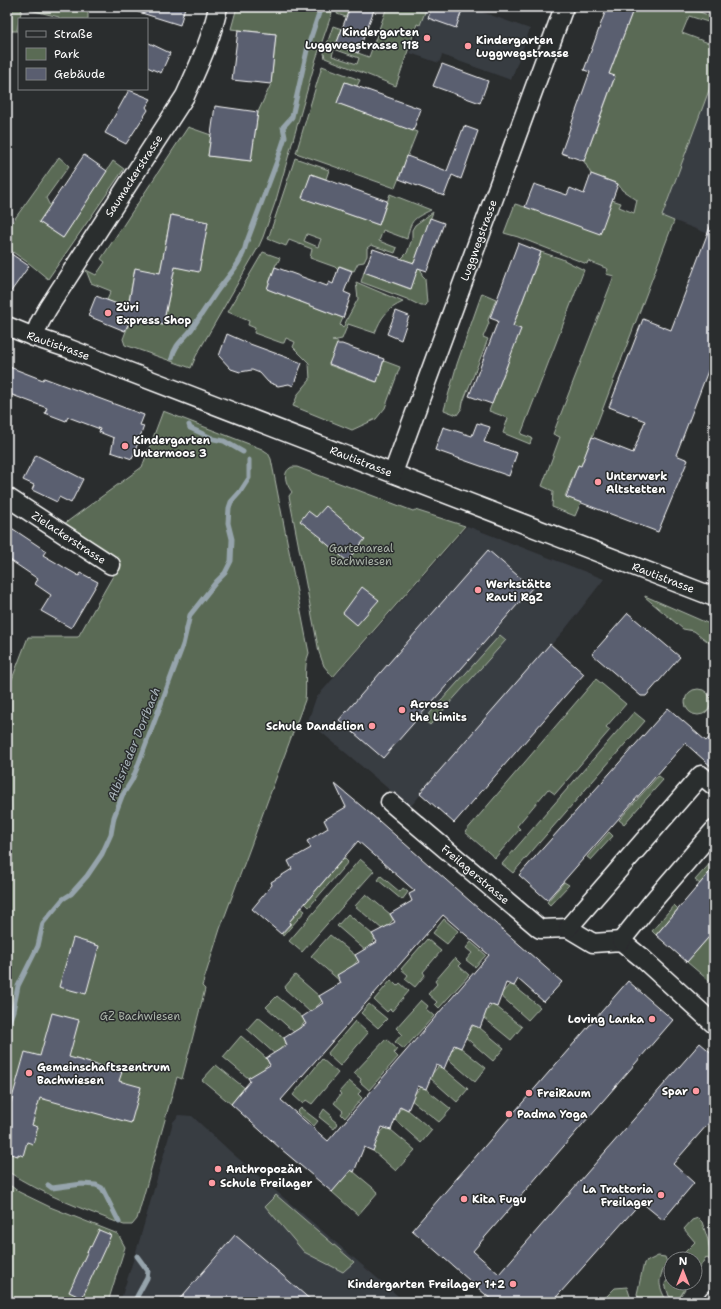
<svg xmlns="http://www.w3.org/2000/svg" width="721" height="1309" font-family="'Shantell Sans',sans-serif">
  <style>
    .built { fill: #383c42 }
    .green { fill: #5a6b54; stroke: #acb5aa; fill-rule: evenodd }
    .lines { fill: none; stroke-linecap: round; stroke-linejoin: round }
    .stream { stroke: #96a4ac; stroke-width: 5 }
    .building { fill: #5a5e70; stroke: #fff; fill-rule: evenodd }
    .minor-casing { stroke: #fff; stroke-width: 21 }
    .minor { stroke: #2a2d2e; stroke-width: 18 }
    .poi-dot { fill: #ff9aa2; stroke: #2a2d2e; stroke-width: 1.5 }
    .labels { text-anchor: middle; dominant-baseline: central; stroke-width: 3; stroke-linejoin: round; paint-order: stroke }
    .poi-label { font-size: 11px; font-weight: bold; fill: #fff; stroke: #2a2d2e; text-anchor: start }
    .street-label { font-size: 11px; fill: #fff; stroke: #2a2d2e }
    .park-label { font-size: 11px; fill: #acb5aa; stroke: #2a2d2e }
    .water-label { font-size: 12px; font-style: italic; fill: #a8b4ba; stroke: #2a2d2e }
  </style>
  <rect width="100%" height="100%" fill="#2a2d2e"/>
  <filter id="ink" filterUnits="userSpaceOnUse"><feTurbulence type="fractalNoise" baseFrequency=".025" numOctaves="2"/><feDisplacementMap in="SourceGraphic" scale="8" xChannelSelector="R" yChannelSelector="G"/><feConvolveMatrix kernelMatrix="1 2 1 2 8 2 1 2 1" color-interpolation-filters="sRGB"/></filter>
  <g filter="url(#ink)">
    <g class="built">
      <path d="M427,7H468L530,29L511,80L442,55L439,63L410,53Z"/>
      <path d="M714,75V236L662,216Z"/>
      <path d="M467,526L604,579L566,628L410,807L308,721L316,698Z"/>
      <path d="M179,1115L192,1116L232,1153L405,1302H120L139,1242L173,1122Z"/>
    </g>
    <g class="green">
      <path d="M7,7H67L88,12V19H59V17L22,8L17,30L19,31H7Z"/>
      <path d="M237,7H334L316,59L276,200L263,237L259,246L196,356L191,368L125,345L123,339L131,318L163,325L175,267L199,271L208,222L171,215L160,273L135,269L127,310L107,300L111,291L91,283L86,270L96,275L105,262L101,259L188,127L211,135L208,156L251,161L258,112L271,84L276,34L231,29Z"/>
      <path d="M339,7H350L346,17L337,14Z"/>
      <path d="M387,7H427L420,25L417,24L396,86L325,58L324,53L333,26L342,29L336,45L369,57ZM334,49L359,58L357,64L332,56Z"/>
      <path d="M634,7H692V9L713,17L711,23L689,16L682,33L714,45V77L662,216L674,221L581,466L578,465L565,496L581,502L575,516L552,507L553,491L542,486L560,437L553,434L614,276L606,274L608,269L588,261L587,264L518,237L504,233L515,204L525,207L612,200L621,203L619,207L634,213L637,200L622,190L618,184L591,174L584,161L615,77L609,74Z"/>
      <path d="M322,66L360,80L357,86L345,82L337,103L417,132L395,188L296,153Z"/>
      <path d="M59,157L69,166L46,198L50,206L39,222L63,238L113,161L124,169L48,279L30,264L7,248V222L11,224Z"/>
      <path d="M295,158L329,170L326,179L311,174L303,198L379,225L390,194L431,210C413,219 411,219 407,239L383,230L379,241L397,248L395,253L371,245L367,248V256L364,262L358,263L354,271L340,266L338,270L335,267L310,258L312,249L289,240L286,246L268,239ZM307,234L321,239L318,247L304,241Z"/>
      <path d="M433,212L414,263L401,259L407,253L412,239V230L415,225Z"/>
      <path d="M263,252L280,258L277,264H276L267,289L343,318L340,325L343,328L348,317L358,299L356,282L403,302C387,309 381,317 375,333L348,324L342,339L332,341L338,342L329,365L376,382L384,361L400,367L385,408L376,419L352,430L293,406L298,394L310,380L309,363L293,347L295,342L286,338L284,343H282L254,333L255,328L248,325L249,321L228,312Z"/>
      <path d="M541,252L562,259L584,270L521,434L532,438L530,444L503,433L508,418L489,411L507,366L513,326Z"/>
      <path d="M418,268L421,269L422,275L425,278L427,304L425,306H421L407,299L361,282L364,272L410,289Z"/>
      <path d="M482,293L496,299L488,320L489,323L483,337L488,339L463,402L462,408L457,415L444,410L457,364Z"/>
      <path d="M163,411L262,449L268,453L271,459L309,653C303,668 307,684 305,700L220,929L202,986L205,989L182,1079L177,1077L137,1219L132,1225H124C83,1209 43,1195 7,1171V692L28,637H78L114,574L121,565L60,527L142,467Z"/>
      <path d="M292,467H297L413,511L415,510L465,526L333,677L324,666L319,652L289,496L292,492C286,484 281,472 292,467Z"/>
      <path d="M645,596L714,626V642L711,644L694,631L683,629L645,597Z"/>
      <path d="M500,635L506,640L430,725L424,720Z"/>
      <path d="M596,679L626,704L606,727L610,730L555,794L548,789L517,826L520,829L495,858L465,832Z"/>
      <circle cx="698" cy="702" r="13"/>
      <path d="M634,712L645,721L513,873L502,864Z"/>
      <path d="M658,776L663,780L624,824L619,820Z"/>
      <path d="M609,832L613,836L591,860L587,857Z"/>
      <path d="M344,858L348,862L309,907L305,903Z"/>
      <path d="M360,859L374,871L302,952L289,941Z"/>
      <path d="M714,859V867L700,884L695,880Z"/>
      <path d="M381,876L400,892L403,888L408,892L402,900L378,880Z"/>
      <path d="M564,882L569,885L550,905L547,902Z"/>
      <path d="M366,894L390,914L393,920L383,931L382,929L355,906Z"/>
      <path d="M674,905L678,909L656,935L652,931Z"/>
      <path d="M301,908L305,911L283,936L282,934L291,924L289,922Z"/>
      <path d="M348,914L372,934L375,939L366,951L337,926Z"/>
      <path d="M444,919L458,931L447,944L433,933Z"/>
      <path d="M714,931V985L687,962Z"/>
      <path d="M330,935L355,955L358,960L340,981L311,956Z"/>
      <path d="M427,939L441,951L423,972L425,975L415,987L405,979L408,975L401,969Z"/>
      <path d="M471,942L486,955L475,967L466,960L472,953L466,948Z"/>
      <path d="M455,958L461,964L459,966L469,975L439,1008L435,1004L437,1002L428,994L437,984L435,981Z"/>
      <path d="M295,975L319,996L322,1001L311,1013L284,988Z"/>
      <path d="M391,980L397,986L400,983L409,991L392,1011L390,1009L387,1012L374,1000Z"/>
      <path d="M510,984L514,986L540,1007L528,1020L500,995Z"/>
      <path d="M277,996L302,1017L305,1022L295,1033L266,1007Z"/>
      <path d="M421,1000L428,1006L426,1009L434,1016L404,1049L395,1042L402,1034L396,1028Z"/>
      <path d="M369,1004L387,1019L378,1028L361,1013Z"/>
      <path d="M492,1005L497,1007L522,1027L511,1040L484,1018L481,1017Z"/>
      <path d="M258,1017L284,1038L286,1043L275,1054L247,1029Z"/>
      <path d="M355,1021L368,1033L340,1066L327,1054Z"/>
      <path d="M474,1025L480,1028L504,1048L493,1061L464,1036Z"/>
      <path d="M241,1036L266,1058L269,1063L259,1074L248,1078L223,1057Z"/>
      <path d="M386,1039L397,1049L394,1053L398,1057L369,1090L360,1082L361,1079L354,1073Z"/>
      <path d="M456,1046L461,1048L486,1068L475,1082L446,1057Z"/>
      <path d="M322,1059L338,1073L312,1104L306,1100L303,1104L293,1095Z"/>
      <path d="M216,1065L246,1089L241,1095L239,1094L231,1104L202,1080Z"/>
      <path d="M439,1066L444,1069L468,1089L457,1102L429,1077Z"/>
      <path d="M349,1081L361,1091L358,1094L362,1098L345,1118L341,1114L343,1111L334,1103L341,1094L339,1092Z"/>
      <path d="M421,1087L426,1089L451,1109L439,1122L410,1099Z"/>
      <path d="M402,1107L408,1110L432,1130L421,1143L393,1118Z"/>
      <path d="M301,1108L318,1121L314,1126L297,1112Z"/>
      <path d="M324,1109L332,1116L331,1118L338,1124L334,1129L319,1117Z"/>
      <path d="M385,1128L391,1130L415,1150L396,1171L373,1151L374,1140Z"/>
      <path d="M349,1169L354,1172L378,1192L358,1215L332,1192Z"/>
      <path d="M7,1183L19,1192L50,1207L118,1234L125,1247L108,1302H7Z"/>
      <path d="M276,1195L354,1262L343,1272L304,1252L265,1206Z"/>
      <path d="M714,1209V1238L712,1237C707,1225 707,1220 714,1209Z"/>
      <path d="M698,1218L702,1222L708,1240L710,1252L714,1258V1264L706,1257L695,1275V1259H678L695,1242L684,1229L692,1220Z"/>
      <path d="M658,1256L665,1257L667,1262C658,1280 657,1283 667,1302H640L637,1294L644,1263Z"/>
      <path d="M671,1273V1283H689L677,1301L669,1296L665,1284Z"/>
      <path d="M627,1287L632,1302H594L598,1299L606,1297L615,1288Z"/>
    </g>
    <g class="lines">
      <g class="stream">
        <path d="M172,358C175,344 183,340 191,330C199,318 207,306 215,294C226,278 242,264 246,244L276,164L285,137L283,127L292,117L308,46L321,7"/>
        <path d="M189,425L190,428L214,439L224,441L243,452"/>
        <path d="M7,1027L13,1011L18,986L38,946L43,923L63,899L71,894L87,876L102,854L111,834L114,817L122,796L132,780L137,768L183,645L190,615L216,582L225,573L231,561L232,539L228,523L229,508L231,502L240,492L249,478V460"/>
        <path d="M7,1038L9,1064L7,1068"/>
        <path d="M48,1185L52,1188L82,1184L96,1185L102,1188L119,1222"/>
        <path d="M134,1302L147,1278L148,1271L137,1256"/>
      </g>
    </g>
    <g class="building">
      <path d="M133,7H185L180,25L132,10Z"/>
      <path d="M350,7H375L358,53L336,45Z"/>
      <path d="M432,7H463L456,28L428,18Z"/>
      <path d="M607,7H634L609,74L615,76L584,161L561,153L590,72L584,70Z"/>
      <path d="M238,30L276,34L271,84L232,80Z"/>
      <path d="M147,42L170,53L161,73L147,67Z"/>
      <path d="M442,64L488,81L480,103L433,86Z"/>
      <path d="M345,82L421,109L413,131L337,103Z"/>
      <path d="M129,90L151,99L146,107L148,110L126,144L105,133Z"/>
      <path d="M215,106L258,112L251,161L208,156Z"/>
      <path d="M464,126L478,131L461,179L452,175L444,196L399,179L407,156L447,171Z"/>
      <path d="M84,155L107,171L63,238L39,222Z"/>
      <path d="M311,174L387,201L379,225L302,198Z"/>
      <path d="M591,174L618,184L600,234L525,207L534,184L567,195L570,188L584,194Z"/>
      <path d="M171,215L208,222L199,272L175,267L163,325L131,318L125,331L88,316L96,296L128,308L135,268L160,273Z"/>
      <path d="M430,218L444,223L427,271L418,268L411,289L364,272L373,249L414,263Z"/>
      <path d="M713,219H714V355L676,455L688,460L658,532L566,497L578,465L581,466L592,437L633,453L645,421L609,407L643,319L671,330Z"/>
      <path d="M518,243L541,252L513,326L521,329L492,404L469,396L498,321L490,318Z"/>
      <path d="M7,251L29,266L7,297Z"/>
      <path d="M339,266L352,271L344,292L351,295L343,318L267,289L275,267L327,286L329,282L333,284Z"/>
      <path d="M396,311L409,316L401,340L387,334Z"/>
      <path d="M227,334L250,344L302,363L293,386L289,384L278,386L268,382L260,373L252,370L240,372L231,369L219,356Z"/>
      <path d="M337,344H342L384,359L377,382L329,364Z"/>
      <path d="M7,366L43,380L44,378L144,415L140,425L144,426L132,459L111,452L114,438L99,432L100,429L68,417L66,421L45,413L47,408L7,393Z"/>
      <path d="M477,423L490,427L484,442L517,453L509,476L435,450L443,427L472,436Z"/>
      <path d="M36,455L83,479L71,503L59,497L57,502L32,490L34,485L23,480Z"/>
      <path d="M326,506L365,539L347,561L321,539L322,538L300,521L308,511L316,517Z"/>
      <path d="M7,525L46,551L43,555L79,576L81,573L98,582L71,628L41,611L51,595L35,584L38,579L7,558Z"/>
      <path d="M488,550L532,588L383,758L339,720Z"/>
      <path d="M362,587L379,600L357,625L343,613Z"/>
      <path d="M628,613L680,657L646,696H641L592,654Z"/>
      <path d="M550,644L584,674L454,823L420,793Z"/>
      <path d="M668,708L706,741L714,732V769L685,743L547,900L519,875Z"/>
      <path d="M335,784L379,821L562,982L544,1002L518,979L514,986L506,983L497,1007L489,1004L480,1028L472,1025L461,1048L454,1045L444,1069L436,1065L426,1089L418,1086L408,1110L400,1106L391,1130L382,1127L373,1151L364,1147L354,1172L351,1170L332,1192L281,1149L231,1104L250,1081L248,1078L270,1065L266,1058L287,1045L284,1038L306,1024L302,1017L323,1003L319,996L341,983L337,975L359,962L355,955L377,942L372,934L395,922L390,914L412,901L409,894L415,891L358,841L289,922L290,924L281,934L252,909L272,885L271,882L292,869L288,861L311,848L307,841L328,828L324,820L346,807ZM443,915L489,955L328,1141L281,1100Z"/>
      <path d="M714,867V931L687,962L656,935Z"/>
      <path d="M73,938L99,946L86,994L59,987Z"/>
      <path d="M628,981L673,1020L473,1251L499,1274L700,1043L714,1055V1117L673,1164L694,1183L663,1220L641,1202L552,1302H494L412,1230Z"/>
      <path d="M52,1013L79,1020L69,1057L122,1072L119,1081L141,1087L131,1123L40,1098L32,1125L38,1127L33,1144L27,1142L23,1156L18,1154V1156L7,1153V1116L25,1052L40,1056Z"/>
      <path d="M99,1230L111,1235L82,1298L69,1292L90,1246L91,1247Z"/>
      <path d="M235,1235L282,1275L313,1302H177Z"/>
    </g>
    <g class="lines">
      <defs>
        <g id="minor">
          <path id="s1" d="M7,326L34,337L67,348L714,597"/>
          <path id="s2" d="M34,337L40,322L48,308L185,96C198,67 212,38 218,7"/>
          <path id="s3" d="M393,473L564,7"/>
          <path id="s4" d="M7,497L111,565"/>
          <path id="s5" d="M390,802L540,929L568,928L593,943L621,941L643,959L714,1024"/>
          <path d="M568,928L701,775L714,786"/>
          <path d="M621,941L653,901L714,830"/>
          <path d="M712,1302L714,1299"/>
        </g>
      </defs>
      <use href="#minor" class="minor-casing"/>
      <use href="#minor" class="minor"/>
    </g>
  </g>
  <g class="poi-dot">
    <circle cx="427" cy="38" r="4"/>
    <circle cx="468" cy="46" r="4"/>
    <circle cx="108" cy="313" r="4"/>
    <circle cx="125" cy="446" r="4"/>
    <circle cx="598" cy="482" r="4"/>
    <circle cx="478" cy="590" r="4"/>
    <circle cx="402" cy="710" r="4"/>
    <circle cx="372" cy="726" r="4"/>
    <circle cx="652" cy="1019" r="4"/>
    <circle cx="29" cy="1073" r="4"/>
    <circle cx="696" cy="1091" r="4"/>
    <circle cx="529" cy="1093" r="4"/>
    <circle cx="509" cy="1114" r="4"/>
    <circle cx="218" cy="1169" r="4"/>
    <circle cx="212" cy="1183" r="4"/>
    <circle cx="661" cy="1195" r="4"/>
    <circle cx="464" cy="1199" r="4"/>
    <circle cx="513" cy="1284" r="4"/>
  </g>
  <g class="labels">
    <g class="poi-label">
      <text x="419" y="32" text-anchor="end">Kindergarten<tspan x="419" dy="13">Luggwegstrasse 118</tspan></text>
      <text x="476" y="40">Kindergarten<tspan x="476" dy="13">Luggwegstrasse</tspan></text>
      <text x="116" y="307">Züri<tspan x="116" dy="13">Express Shop</tspan></text>
      <text x="133" y="440">Kindergarten<tspan x="133" dy="13">Untermoos 3</tspan></text>
      <text x="606" y="476">Unterwerk<tspan x="606" dy="13">Altstetten</tspan></text>
      <text x="486" y="584">Werkstätte<tspan x="486" dy="13">Rauti RgZ</tspan></text>
      <text x="410" y="704">Across<tspan x="410" dy="13">the Limits</tspan></text>
      <text x="364" y="726" text-anchor="end">Schule Dandelion</text>
      <text x="644" y="1019" text-anchor="end">Loving Lanka</text>
      <text x="37" y="1067">Gemeinschaftszentrum<tspan x="37" dy="13">Bachwiesen</tspan></text>
      <text x="688" y="1091" text-anchor="end">Spar</text>
      <text x="537" y="1093">FreiRaum</text>
      <text x="517" y="1114">Padma Yoga</text>
      <text x="226" y="1169">Anthropozän</text>
      <text x="220" y="1183">Schule Freilager</text>
      <text x="653" y="1189" text-anchor="end">La Trattoria<tspan x="653" dy="13">Freilager</tspan></text>
      <text x="472" y="1199">Kita Fugu</text>
      <text x="505" y="1284" text-anchor="end">Kindergarten Freilager 1+2</text>
    </g>
    <g class="street-label">
      <text stroke="none"><textPath href="#s2" startOffset="190">Saumackerstrasse</textPath></text>
      <text stroke="none"><textPath href="#s3" startOffset="248">Luggwegstrasse</textPath></text>
      <text stroke="none"><textPath href="#s1" startOffset="55">Rautistrasse</textPath></text>
      <text stroke="none"><textPath href="#s1" startOffset="379">Rautistrasse</textPath></text>
      <text stroke="none"><textPath href="#s4" startOffset="74">Zielackerstrasse</textPath></text>
      <text stroke="none"><textPath href="#s1" startOffset="703">Rautistrasse</textPath></text>
      <text stroke="none"><textPath href="#s5" startOffset="112">Freilagerstrasse</textPath></text>
    </g>
    <g class="park-label">
      <text x="361" y="548">Gartenareal<tspan x="361" dy="13">Bachwiesen</tspan></text>
      <text x="140" y="1016">GZ Bachwiesen</text>
    </g>
    <g class="water-label">
      <text transform="translate(134 744) rotate(-68)">Albisrieder Dorfbach</text>
    </g>
  </g>
  <rect width="721" height="1309" fill="none" stroke="#2a2d2e" stroke-width="24"/>
  <rect x="12" y="12" width="697" height="1285" fill="none" stroke="#fff" stroke-width="1.5" filter="url(#ink)"/>
  <rect x="18" y="18" width="130" height="72" fill="#2a2d2e" stroke="#7f8182"/>
  <rect x="26" y="31" width="20" height="6" fill="#2a2d2e" stroke="#7f8182"/>
  <text x="54" y="38" font-size="12" fill="#ffffff">Straße</text>
  <rect x="26" y="48" width="20" height="12" fill="#5a6b54" stroke="#7f8182"/>
  <text x="54" y="58" font-size="12" fill="#ffffff">Park</text>
  <rect x="26" y="68" width="20" height="12" fill="#5a5e70" stroke="#7f8182"/>
  <text x="54" y="78" font-size="12" fill="#ffffff">Gebäude</text>
  <g transform="translate(683 1271)"><circle r="19" fill="#2a2d2e" stroke="#7f8182"/>
  <path d="M0-3L7 15L0 10L-7 15Z" fill="#ff9aa2"/>
  <text y="-6" font-size="11" font-weight="bold" text-anchor="middle" fill="#ffffff">N</text>
  </g>
</svg>
